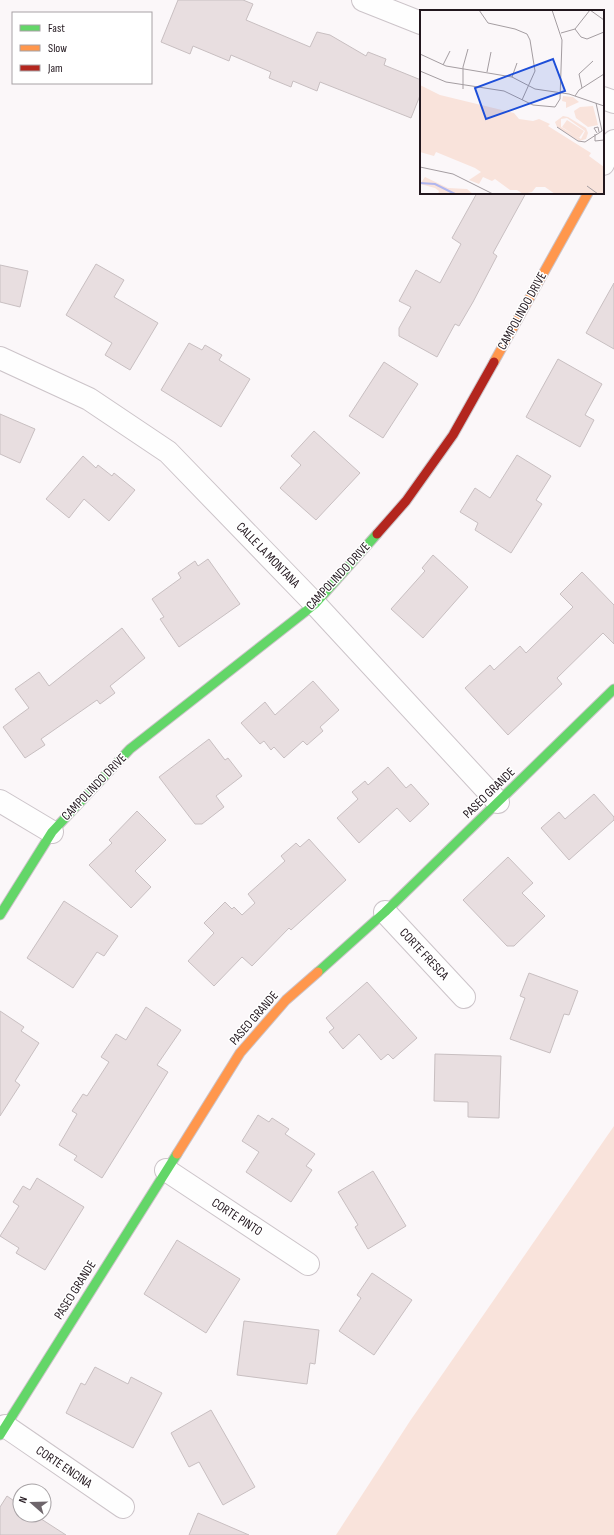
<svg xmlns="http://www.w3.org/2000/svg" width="614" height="1535" font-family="'Sofia Sans Condensed',sans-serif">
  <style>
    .green { fill: #f9e3db }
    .building { fill: #e8dee0; stroke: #c8bfc1 }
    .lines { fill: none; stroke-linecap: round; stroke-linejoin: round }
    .street-casing { stroke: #ccc4c9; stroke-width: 24 }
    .fast-casing { stroke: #ccc4c9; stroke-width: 11 }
    .slow-casing { stroke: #ccc4c9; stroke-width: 11 }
    .jam-casing { stroke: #ccc4c9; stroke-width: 11 }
    .street { stroke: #fefefe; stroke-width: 22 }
    .fast { stroke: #63d668; stroke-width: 9 }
    .slow { stroke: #ff974d; stroke-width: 9 }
    .jam { stroke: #b3261e; stroke-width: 9 }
    .labels { text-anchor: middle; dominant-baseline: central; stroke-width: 3; stroke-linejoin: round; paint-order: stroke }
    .street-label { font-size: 13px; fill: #22171e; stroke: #fff }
    .inset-river { fill: none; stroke: #b0b6ee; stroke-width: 2 }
    .inset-road { fill: none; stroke: #a49da1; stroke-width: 1 }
    .view { fill: #1d4ed8; fill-opacity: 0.15; stroke: #1d4ed8; stroke-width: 2 }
    .inset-edge { fill: none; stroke: #22171e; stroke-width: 2 }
  </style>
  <rect width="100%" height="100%" fill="#fbf7f9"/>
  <path class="green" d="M614,1126V1535H336L410,1421Z"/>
  <g class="building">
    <path d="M178,0H243L253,4L246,20L310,47L317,32L330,35L366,56L368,52L386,59L384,65L421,80V93L411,118L320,82L317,91L293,81L291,87L269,78L271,72L231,55L229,61L193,46L190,54L161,42Z"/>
    <path d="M477,193H526L493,253L497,256L473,302L459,326L455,324L437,357L399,336V328L411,307L399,301L416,270L440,283L461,244L452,238Z"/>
    <path d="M96,264L124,280L114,297L158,323L130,370L105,355L112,343L66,315Z"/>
    <path d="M0,265L28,271L20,307L0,302Z"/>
    <path d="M614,283V349L586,333Z"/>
    <path d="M189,343L202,350L205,345L222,355L219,360L250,379L221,427L161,390Z"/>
    <path d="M558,359L602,384L585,415L594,420L580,447L526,417Z"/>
    <path d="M384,362L418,384L383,438L349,416Z"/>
    <path d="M0,414L35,429L20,463L0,454Z"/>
    <path d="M314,431L360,473L316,520L280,488L301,465L291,456Z"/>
    <path d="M517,455L551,476L536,500L542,504L511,553L475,530L478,523L460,512L475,488L490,498Z"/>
    <path d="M83,456L96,468L98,465L112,476L114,473L135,490L109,521L84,499L69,518L46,499Z"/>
    <path d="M433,555L468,587L423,638L391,609L425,571L422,568Z"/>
    <path d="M208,559L240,604L179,647L160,619L164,617L152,599L181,578L178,573L195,561L198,566Z"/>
    <path d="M582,572L614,605V644L603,633L557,678L562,684L508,735L465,688L490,665L494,670L520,646L526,653L573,607L560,594Z"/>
    <path d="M122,628L145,658L110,686L115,693L100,704L97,700L41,739L45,745L25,758L3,727L29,708L15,689L39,672L49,686Z"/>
    <path d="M313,681L339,710L320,727L323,731L307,745L303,741L284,758L274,747L271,750L264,741L260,744L241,723L265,702L275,715Z"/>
    <path d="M209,739L225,760L228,758L242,776L216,796L224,807L202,824H195L159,777Z"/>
    <path d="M388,767L406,788L411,784L429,804L410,822L397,808L359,843L337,818L358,799L352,792L365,781L368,785Z"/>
    <path d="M594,794L614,817V820L569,860L541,828L559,812L565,819Z"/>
    <path d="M137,811L166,840L135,871L151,887L131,908L89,865L112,843L109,840Z"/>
    <path d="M309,839L346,880L291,930L289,928L252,966L242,957L214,986L188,961L214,933L204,923L225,902L232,909L234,907L242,915L255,903L248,894L285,861L281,856L296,843L300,847Z"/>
    <path d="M508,857L533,883L522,893L545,916L514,946H507L463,900Z"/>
    <path d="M64,901L118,936L104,956L97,952L73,988L27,958Z"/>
    <path d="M529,973L578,991L569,1015L564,1014L550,1053L510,1039L525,998L520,996Z"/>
    <path d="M367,982L417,1038L393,1059L388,1054L381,1060L359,1034L343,1049L329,1032L334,1028L326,1018Z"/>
    <path d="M146,1007L181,1030L157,1065L168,1072L102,1178L74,1160L77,1156L59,1145L77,1114L72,1111L83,1094L87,1096L109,1062L101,1057L116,1034L126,1040Z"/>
    <path d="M0,1011L24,1027L21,1031L39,1043L15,1081L20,1085L0,1116Z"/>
    <path d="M435,1054L501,1056L499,1118L468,1117V1102L434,1101Z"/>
    <path d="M258,1115L269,1122L272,1118L289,1129L285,1134L315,1154L306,1166L312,1170L291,1202L246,1172L259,1152L242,1141Z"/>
    <path d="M373,1171L406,1226L368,1249L355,1227L358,1225L338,1192Z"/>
    <path d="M37,1178L84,1207L45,1270L16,1253L19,1248L0,1236L19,1206L13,1202L23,1186L30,1190Z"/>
    <path d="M177,1240L240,1279L206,1333L144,1294Z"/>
    <path d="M372,1273L412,1300L374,1355L339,1331L361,1298L357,1295Z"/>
    <path d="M244,1321L319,1330L315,1364L310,1363L307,1384L237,1375Z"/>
    <path d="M95,1367L128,1384L131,1377L162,1393L133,1448L66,1413L81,1383L85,1385Z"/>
    <path d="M211,1410L255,1487L223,1505L199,1462L189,1467L171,1433Z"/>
    <path d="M7,1496L20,1505V1515H35L66,1535H0V1507Z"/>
    <path d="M198,1513L249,1535H189Z"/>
  </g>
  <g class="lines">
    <defs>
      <g id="street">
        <path d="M363,0L421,23"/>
        <path d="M603,98L614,102"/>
        <path d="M603,164L614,141"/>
        <path d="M0,358L89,399L168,452L315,604L498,802"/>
        <path d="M0,801L52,832"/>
        <path d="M385,912L464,997"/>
        <path d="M166,1170L308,1264"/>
        <path d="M5,1426L123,1507"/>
      </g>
      <g id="fast">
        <path d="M0,915L52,832L130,749L315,604L377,534"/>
        <path d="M318,972L385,912L614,689"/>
        <path d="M0,1435L177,1154"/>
      </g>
      <g id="slow">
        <path d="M494,362L588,193"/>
        <path d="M177,1154L240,1053L286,1000L318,972"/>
      </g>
      <path id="jam" d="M377,534L406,501L453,435L494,362"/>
    </defs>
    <use href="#street" class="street-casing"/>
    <use href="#fast" class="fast-casing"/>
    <use href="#slow" class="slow-casing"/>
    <use href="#jam" class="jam-casing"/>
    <use href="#street" class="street"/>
    <use href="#fast" class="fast"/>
    <use href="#slow" class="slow"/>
    <use href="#jam" class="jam"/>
  </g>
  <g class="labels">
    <g class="street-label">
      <text transform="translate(522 311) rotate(-61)">CAMPOLINDO DRIVE</text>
      <text transform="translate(268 555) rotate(46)">CALLE LA MONTANA</text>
      <text transform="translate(338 576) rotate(-47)">CAMPOLINDO DRIVE</text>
      <text transform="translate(94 787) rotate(-46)">CAMPOLINDO DRIVE</text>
      <text transform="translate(489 793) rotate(-44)">PASEO GRANDE</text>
      <text transform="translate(424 954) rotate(47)">CORTE FRESCA</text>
      <text transform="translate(254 1018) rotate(-49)">PASEO GRANDE</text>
      <text transform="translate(237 1217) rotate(33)">CORTE PINTO</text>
      <text transform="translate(75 1290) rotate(-58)">PASEO GRANDE</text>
      <text transform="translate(64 1467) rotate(34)">CORTE ENCINA</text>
    </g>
  </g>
  <g transform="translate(420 10)">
    <rect width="184" height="184" fill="#fbf7f9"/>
    <path d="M0,75L20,85L94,103L99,109L113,111L119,109L130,114L128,116L171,143L169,146L184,157V184H135L125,177H116L112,182L103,184L97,180H90L75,169L72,171L63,167L59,174L49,170L61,162L55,158L16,142L14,146L0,142ZM143,86L153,87L159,92L146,98V92L142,91ZM173,96L178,115L168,117L156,108L154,101L160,97ZM143,106L148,107L166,118L168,123L166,129L159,131L137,117L135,112ZM147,108L165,121L161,129L141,117V109ZM147,110L164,121L159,128L142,117ZM5,167L28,178L47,179L53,184H18L19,181L15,178L0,174Z" fill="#f9e3db" fill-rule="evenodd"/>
    <path class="inset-river" d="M0,173L15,174L35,184"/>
    <path class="inset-road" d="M59,0L68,13L95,19L107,24L110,30L115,61L102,90M170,0L184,10M155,19L161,27L167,29L184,22M141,23L155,19L170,0M0,44L26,56L92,67L115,79L149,84L184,96M23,55L30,41M0,61L26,72L84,81L113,95L135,97L140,89L142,30L132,0M67,62L71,42M92,67L97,53M162,78L159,64L173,51M43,79V57L48,39M155,86L159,80L184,64M137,117L158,131L165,132L182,121L176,93M177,123L174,118L178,117L179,122M175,124V131L184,130M0,157L33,164L73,184M167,176L178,184"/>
    <path class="view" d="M133,49L145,81L66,109L55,78Z"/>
    <rect width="184" height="184" class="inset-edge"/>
  </g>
  <rect x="12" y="12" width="140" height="72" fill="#ffffff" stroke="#a7a2a5"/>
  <rect x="20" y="25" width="20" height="6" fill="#63d668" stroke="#a7a2a5"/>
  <text x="48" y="32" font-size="12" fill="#22171e">Fast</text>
  <rect x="20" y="45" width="20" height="6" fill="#ff974d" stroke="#a7a2a5"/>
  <text x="48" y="52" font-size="12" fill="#22171e">Slow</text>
  <rect x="20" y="65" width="20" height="6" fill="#b3261e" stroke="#a7a2a5"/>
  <text x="48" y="72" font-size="12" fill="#22171e">Jam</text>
  <g transform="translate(32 1503) rotate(290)"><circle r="19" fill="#ffffff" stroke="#a7a2a5"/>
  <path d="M0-3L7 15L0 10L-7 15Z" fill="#6e656b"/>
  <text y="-6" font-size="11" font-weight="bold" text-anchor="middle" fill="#22171e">N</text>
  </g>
</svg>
